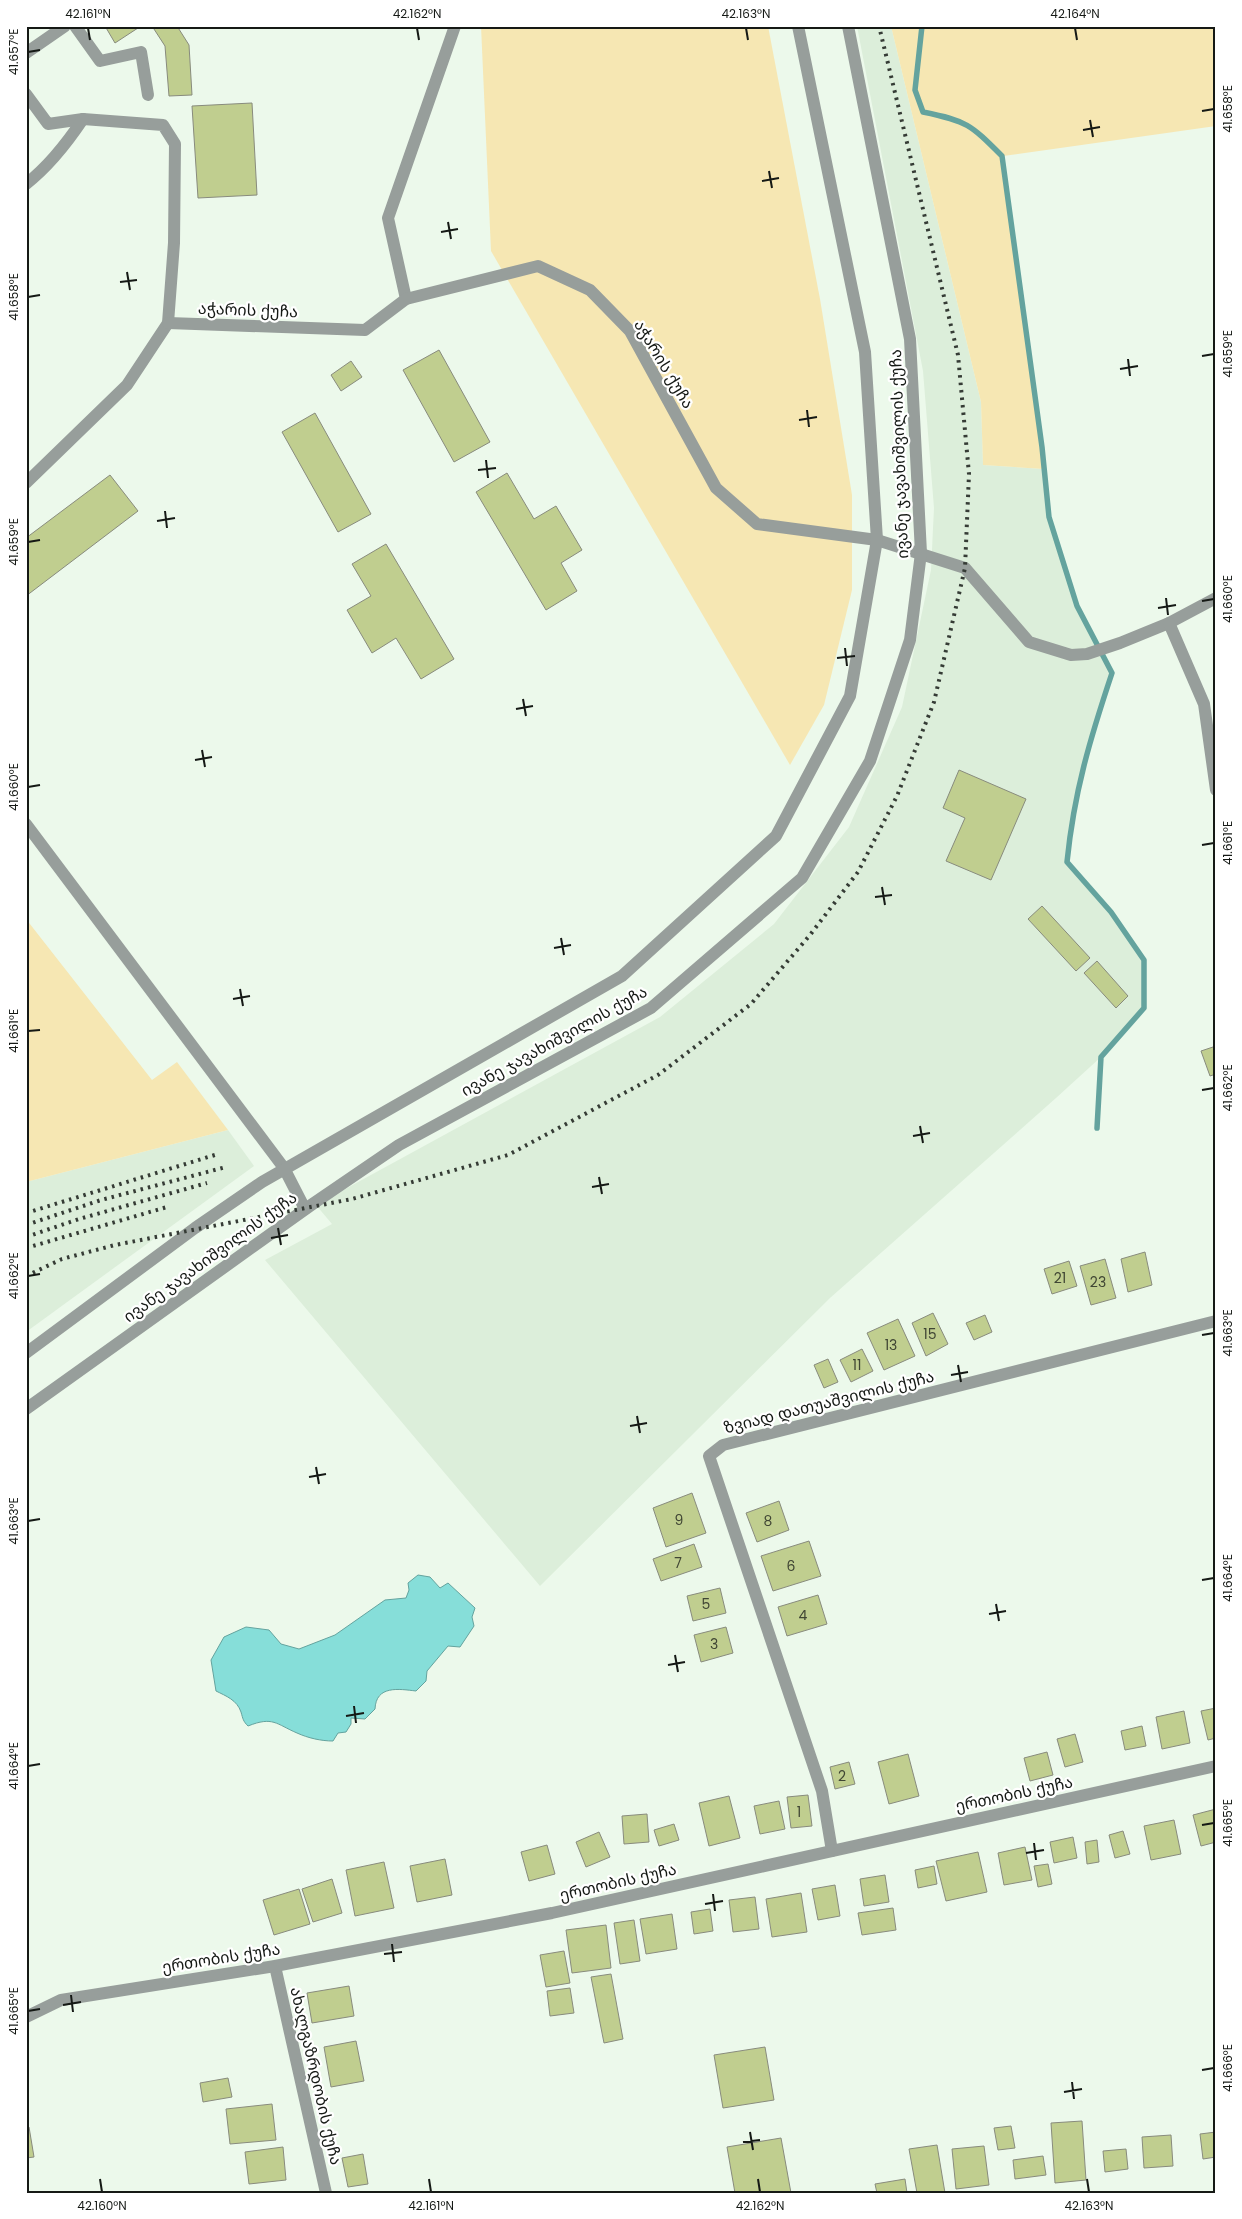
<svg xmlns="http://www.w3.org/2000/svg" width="1242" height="2219" font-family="Poppins,'Noto Sans Georgian',sans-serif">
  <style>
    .built { fill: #dceeda }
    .green { fill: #f6e7b3 }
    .water { fill: #86ded9; stroke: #64a39e }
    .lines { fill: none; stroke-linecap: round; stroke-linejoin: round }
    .stream { stroke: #64a39e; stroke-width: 5.5 }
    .building { fill: #c0ce8f; stroke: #888b7d }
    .minor { stroke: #979e9b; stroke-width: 12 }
    .rail { stroke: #353b35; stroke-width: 4; stroke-dasharray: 2.5 5; stroke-linecap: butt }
    .ticks { fill: none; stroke: #151915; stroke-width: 2 }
    .labels { text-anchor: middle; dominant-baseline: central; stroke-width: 4.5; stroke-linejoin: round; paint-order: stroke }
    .number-label { font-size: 14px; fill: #404634 }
    .street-label { font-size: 16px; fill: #151915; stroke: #fff }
    .neatline { fill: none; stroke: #151915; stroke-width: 2 }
    .ticks-label { font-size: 12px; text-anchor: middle; fill: #151915 }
  </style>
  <rect width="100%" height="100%" fill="#ecf9eb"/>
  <g class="built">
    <path d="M857,26H891L981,402L983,465L1044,469L1049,517L1077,606L1112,673L1087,749L1072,813L1067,862L1111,912L1144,960V1008L1101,1057L1056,1098L830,1298L540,1586L265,1260L332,1224L316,1205L660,1017L774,924L849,827L902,707L931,570L934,508L923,371Z"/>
    <path d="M228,1130L254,1166L26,1332V1182Z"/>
  </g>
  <g class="green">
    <path d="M481,26H768L820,299L852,495V590L824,705L790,765L491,251Z"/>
    <path d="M891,26H1216V126L1003,156L1044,469L983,465L981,402Z"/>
    <path d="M26,919L152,1080L177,1062L228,1130L26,1182Z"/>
  </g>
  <path class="water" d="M418,1575L430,1577L440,1588L448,1583L475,1608L472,1617L474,1626L460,1647L448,1646L427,1671L426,1681L416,1691C399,1689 376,1685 375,1709L365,1719L351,1718V1724L346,1732L338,1733L333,1741C321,1741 308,1738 297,1733C276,1724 273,1716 248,1726C243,1721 243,1719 241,1712C237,1700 226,1696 216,1691L211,1660L224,1637L246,1627L269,1630L281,1644L299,1649L335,1635L385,1600L406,1598L409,1590L408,1583Z"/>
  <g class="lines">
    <path class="stream" d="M922,26L915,90L923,112C967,121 970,124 1002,156L1042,447L1049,517L1077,606L1112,673C1090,739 1074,792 1067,862L1111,912L1144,960V1008L1101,1057L1097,1128"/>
  </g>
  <g class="building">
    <path d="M105,26H141L115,43Z"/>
    <path d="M152,26H177L189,45L192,95L169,96L165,46Z"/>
    <path d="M252,103L257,195L198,198L192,106Z"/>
    <path d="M439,350L490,442L454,462L403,370Z"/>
    <path d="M351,361L362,377L341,391L331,375Z"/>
    <path d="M315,413L371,514L338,532L282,432Z"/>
    <path d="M507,473L534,519L556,506L582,550L561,563L577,591L546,610L476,492Z"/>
    <path d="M110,475L138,511L26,596V538Z"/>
    <path d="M386,544L454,659L421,679L396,638L372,653L347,610L371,596L352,564Z"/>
    <path d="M959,770L1026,799L991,880L946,861L965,818L943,808Z"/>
    <path d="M1042,906L1090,958L1076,971L1028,919Z"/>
    <path d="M1097,961L1128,996L1116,1008L1084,973Z"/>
    <path d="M1216,1046V1074L1210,1076L1201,1051Z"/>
    <path d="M1145,1252L1152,1285L1128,1292L1121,1259Z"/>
    <path d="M1105,1259L1116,1298L1091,1305L1080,1266Z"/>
    <path d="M1069,1261L1077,1286L1052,1294L1044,1269Z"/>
    <path d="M933,1313L948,1344L926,1356L912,1323Z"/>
    <path d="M985,1315L992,1332L974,1340L966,1323Z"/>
    <path d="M898,1319L915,1356L884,1370L867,1333Z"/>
    <path d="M862,1349L873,1371L851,1382L840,1360Z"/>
    <path d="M828,1359L838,1382L824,1388L814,1365Z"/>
    <path d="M692,1493L706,1533L666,1547L653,1508Z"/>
    <path d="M779,1501L789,1530L757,1542L746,1513Z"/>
    <path d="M809,1541L821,1576L773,1591L761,1556Z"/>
    <path d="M694,1544L702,1567L661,1581L653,1559Z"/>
    <path d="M720,1588L726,1613L693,1621L687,1596Z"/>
    <path d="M818,1595L827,1624L787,1636L778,1607Z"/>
    <path d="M726,1627L733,1653L701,1662L694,1635Z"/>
    <path d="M1216,1708V1738L1208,1740L1201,1711Z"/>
    <path d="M1184,1711L1190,1743L1162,1749L1156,1717Z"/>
    <path d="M1142,1726L1146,1746L1125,1750L1121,1731Z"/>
    <path d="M1075,1734L1083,1762L1065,1767L1057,1739Z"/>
    <path d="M1047,1752L1053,1775L1030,1781L1024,1758Z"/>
    <path d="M908,1754L919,1796L889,1804L878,1762Z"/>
    <path d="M849,1762L855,1784L835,1789L830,1767Z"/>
    <path d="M808,1795L812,1826L791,1828L787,1797Z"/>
    <path d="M729,1796L740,1838L709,1846L699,1803Z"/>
    <path d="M779,1801L785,1829L760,1834L754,1806Z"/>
    <path d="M1216,1809V1842L1201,1846L1193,1815Z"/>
    <path d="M647,1814L649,1842L624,1844L622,1816Z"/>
    <path d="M1174,1820L1181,1854L1151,1860L1144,1826Z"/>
    <path d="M674,1824L679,1840L659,1846L654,1830Z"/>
    <path d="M1123,1831L1130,1854L1115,1858L1109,1835Z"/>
    <path d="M599,1832L610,1857L586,1867L576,1842Z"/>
    <path d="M1073,1837L1077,1858L1054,1863L1050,1842Z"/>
    <path d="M1097,1840L1099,1862L1087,1864L1085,1842Z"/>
    <path d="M547,1845L555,1874L529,1881L521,1852Z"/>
    <path d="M1025,1847L1032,1880L1004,1885L998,1853Z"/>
    <path d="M978,1852L987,1892L946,1901L936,1861Z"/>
    <path d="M445,1859L452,1895L417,1902L410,1866Z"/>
    <path d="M384,1862L394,1908L355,1916L346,1870Z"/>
    <path d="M1048,1864L1052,1884L1038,1887L1034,1866Z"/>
    <path d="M934,1866L937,1884L918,1888L915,1870Z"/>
    <path d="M885,1875L889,1902L864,1906L860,1879Z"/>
    <path d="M332,1879L342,1913L313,1922L302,1889Z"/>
    <path d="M835,1885L840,1916L818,1920L812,1889Z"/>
    <path d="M299,1889L310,1924L274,1935L263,1900Z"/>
    <path d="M801,1893L807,1932L772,1937L766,1899Z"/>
    <path d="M755,1897L759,1929L733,1932L729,1900Z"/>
    <path d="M893,1908L896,1930L862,1935L858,1913Z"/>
    <path d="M710,1909L713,1931L694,1934L691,1912Z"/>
    <path d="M672,1914L677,1949L646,1954L640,1919Z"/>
    <path d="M634,1920L640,1961L620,1964L614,1923Z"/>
    <path d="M606,1925L611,1968L572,1973L566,1930Z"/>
    <path d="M564,1951L570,1983L546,1987L540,1955Z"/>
    <path d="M611,1974L623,2039L604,2043L591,1977Z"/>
    <path d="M349,1986L354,2016L312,2023L307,1993Z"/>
    <path d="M570,1988L574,2013L550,2016L547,1991Z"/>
    <path d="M356,2041L364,2081L331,2087L324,2047Z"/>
    <path d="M765,2047L774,2100L723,2108L714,2055Z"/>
    <path d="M228,2078L232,2097L203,2102L200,2083Z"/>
    <path d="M272,2104L276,2140L230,2144L226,2109Z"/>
    <path d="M1082,2121L1086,2180L1055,2183L1051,2123Z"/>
    <path d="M1011,2126L1015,2148L998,2150L994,2128Z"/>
    <path d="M29,2127L34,2157L26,2158V2128Z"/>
    <path d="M1216,2132V2157L1203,2159L1200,2134Z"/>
    <path d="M1171,2135L1173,2166L1144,2168L1142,2137Z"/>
    <path d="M781,2138L791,2193H735L727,2147Z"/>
    <path d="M937,2145L945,2193H917L909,2149Z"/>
    <path d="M984,2146L989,2185L956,2189L952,2149Z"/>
    <path d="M283,2147L286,2180L249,2184L245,2152Z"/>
    <path d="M1126,2149L1128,2169L1105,2172L1103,2151Z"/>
    <path d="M363,2154L368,2184L348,2187L342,2158Z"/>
    <path d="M1043,2156L1046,2175L1015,2179L1013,2160Z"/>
    <path d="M905,2179L907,2193H877L875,2184Z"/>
  </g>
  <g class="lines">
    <g class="minor">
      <path d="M75,26L100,61L141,52L148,95"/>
      <path d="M26,53L65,26"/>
      <path d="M26,94L48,124L83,119L163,125L175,144L174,243L168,323L127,385L26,483"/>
      <path d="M26,184C49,166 67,143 83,119"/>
      <path d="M406,299L388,218L455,26"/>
      <path d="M168,323L365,330L406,299L538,266L590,290L630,331L716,488L757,524L877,540L965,568L1029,642L1071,655L1087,654L1120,643L1169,623L1216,598"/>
      <path d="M1169,623L1204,704L1216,790"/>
      <path d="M26,824L284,1168L305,1209"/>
      <path d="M26,1353L195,1228L262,1182L622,976L776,836L850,696L877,540L865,352L798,26"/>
      <path d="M26,1409L314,1203L399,1145L651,1008L802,878L870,761L910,640L921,553L910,339L848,26"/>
      <path d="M832,1851L822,1791L709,1456L723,1445L1216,1321"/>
      <path d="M275,1966L326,2193"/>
      <path d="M26,2017L61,2000L275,1966L552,1913L1216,1766"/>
    </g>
    <g class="rail">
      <path d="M26,1213L218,1154"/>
      <path d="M26,1225L101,1200L226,1167"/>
      <path d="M26,1237L79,1219L207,1183"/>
      <path d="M26,1248L167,1207"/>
      <path d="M26,1276L62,1259L115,1245L352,1199L508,1155L658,1075L751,1004L810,935L858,872L897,796L934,702L965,568L969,474L958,355L879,26"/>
    </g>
  </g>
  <path class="ticks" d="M88,28L90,40M417,28L419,40M746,28L748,40M1075,28L1077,40M28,52L40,50M1202,111L1214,109M1090,120L1093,137M1083,130L1100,127M769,171L772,188M762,181L779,178M448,222L451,239M441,232L458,229M127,272L130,290M120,282L137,280M28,297L40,295M1202,356L1214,354M1128,359L1130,376M1120,369L1138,366M807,410L809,427M799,420L817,417M486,460L488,478M478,470L496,468M165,511L167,528M157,521L175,518M28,542L40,540M1166,598L1168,615M1202,601L1214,599M1158,608L1176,605M845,648L847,666M837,658L855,656M523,699L526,716M516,709L533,706M202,750L205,767M195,760L212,757M28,787L40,785M1202,845L1214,843M882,887L885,905M875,897L892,895M561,938L564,955M554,948L571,945M240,989L243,1006M233,999L250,996M28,1031L40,1030M1202,1090L1214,1088M920,1126L923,1143M913,1136L930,1133M599,1177L602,1194M592,1187L609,1184M278,1228L281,1245M271,1238L288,1235M28,1276L40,1274M1202,1335L1214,1333M958,1365L961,1382M951,1375L968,1372M637,1416L640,1433M630,1426L647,1423M316,1467L319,1484M309,1477L326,1474M28,1521L40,1519M1202,1580L1214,1578M996,1604L999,1621M989,1614L1006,1611M675,1655L678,1672M668,1665L685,1662M354,1706L356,1723M346,1716L364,1713M28,1766L40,1764M1202,1825L1214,1823M1034,1843L1036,1860M1026,1853L1044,1850M713,1894L715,1911M705,1904L723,1901M392,1944L394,1962M384,1954L402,1952M71,1995L73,2012M63,2005L81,2002M28,2011L40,2009M1202,2070L1214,2068M1072,2082L1074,2099M1064,2092L1082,2089M750,2132L753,2150M743,2142L760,2140M100,2179L102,2192M429,2179L431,2192M758,2179L760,2192M1087,2179L1089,2192"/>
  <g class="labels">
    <g class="number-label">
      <text x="1060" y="1278">21</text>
      <text x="1098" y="1282">23</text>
      <text x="930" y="1334">15</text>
      <text x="891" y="1345">13</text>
      <text x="857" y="1365">11</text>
      <text x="679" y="1520">9</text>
      <text x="768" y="1521">8</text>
      <text x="678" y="1563">7</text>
      <text x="791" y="1566">6</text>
      <text x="706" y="1604">5</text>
      <text x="803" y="1615">4</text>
      <text x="714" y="1644">3</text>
      <text x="842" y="1776">2</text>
      <text x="799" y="1812">1</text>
    </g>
    <g class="street-label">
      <text transform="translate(248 310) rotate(2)">აჭარის ქუჩა</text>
      <text transform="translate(664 364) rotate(59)">აჭარის ქუჩა</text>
      <text transform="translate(899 454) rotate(-92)">ივანე ჯავახიშვილის ქუჩა</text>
      <text transform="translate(554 1041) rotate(-29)">ივანე ჯავახიშვილის ქუჩა</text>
      <text transform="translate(210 1257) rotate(-36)">ივანე ჯავახიშვილის ქუჩა</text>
      <text transform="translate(829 1402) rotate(-14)">ზვიად დათუაშვილის ქუჩა</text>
      <text transform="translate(1014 1794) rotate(-12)">ერთობის ქუჩა</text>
      <text transform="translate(618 1882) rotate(-13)">ერთობის ქუჩა</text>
      <text transform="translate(221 1958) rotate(-9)">ერთობის ქუჩა</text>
      <text transform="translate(316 2076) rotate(77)">ახალგაზრდობის ქუჩა</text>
    </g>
  </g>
  <rect width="1242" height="2219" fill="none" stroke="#ffffff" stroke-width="55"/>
  <rect x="28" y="28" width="1186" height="2164" class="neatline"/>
  <g class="ticks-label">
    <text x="88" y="18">42.161°N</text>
    <text x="417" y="18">42.162°N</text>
    <text x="746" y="18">42.163°N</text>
    <text x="1075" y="18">42.164°N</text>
    <text transform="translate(14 52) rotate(-90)" y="4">41.657°E</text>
    <text transform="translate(1228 109) rotate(-90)" y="4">41.658°E</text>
    <text transform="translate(14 297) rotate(-90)" y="4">41.658°E</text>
    <text transform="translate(1228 354) rotate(-90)" y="4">41.659°E</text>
    <text transform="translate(14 542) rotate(-90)" y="4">41.659°E</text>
    <text transform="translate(1228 599) rotate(-90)" y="4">41.660°E</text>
    <text transform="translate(14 787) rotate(-90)" y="4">41.660°E</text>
    <text transform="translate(1228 843) rotate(-90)" y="4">41.661°E</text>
    <text transform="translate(14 1031) rotate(-90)" y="4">41.661°E</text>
    <text transform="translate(1228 1088) rotate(-90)" y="4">41.662°E</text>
    <text transform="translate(14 1276) rotate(-90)" y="4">41.662°E</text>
    <text transform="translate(1228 1333) rotate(-90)" y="4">41.663°E</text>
    <text transform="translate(14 1521) rotate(-90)" y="4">41.663°E</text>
    <text transform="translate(1228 1578) rotate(-90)" y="4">41.664°E</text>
    <text transform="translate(14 1766) rotate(-90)" y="4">41.664°E</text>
    <text transform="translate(1228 1823) rotate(-90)" y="4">41.665°E</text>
    <text transform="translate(14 2011) rotate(-90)" y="4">41.665°E</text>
    <text transform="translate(1228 2068) rotate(-90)" y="4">41.666°E</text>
    <text x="102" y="2210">42.160°N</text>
    <text x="431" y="2210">42.161°N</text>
    <text x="760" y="2210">42.162°N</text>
    <text x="1089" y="2210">42.163°N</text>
  </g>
</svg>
